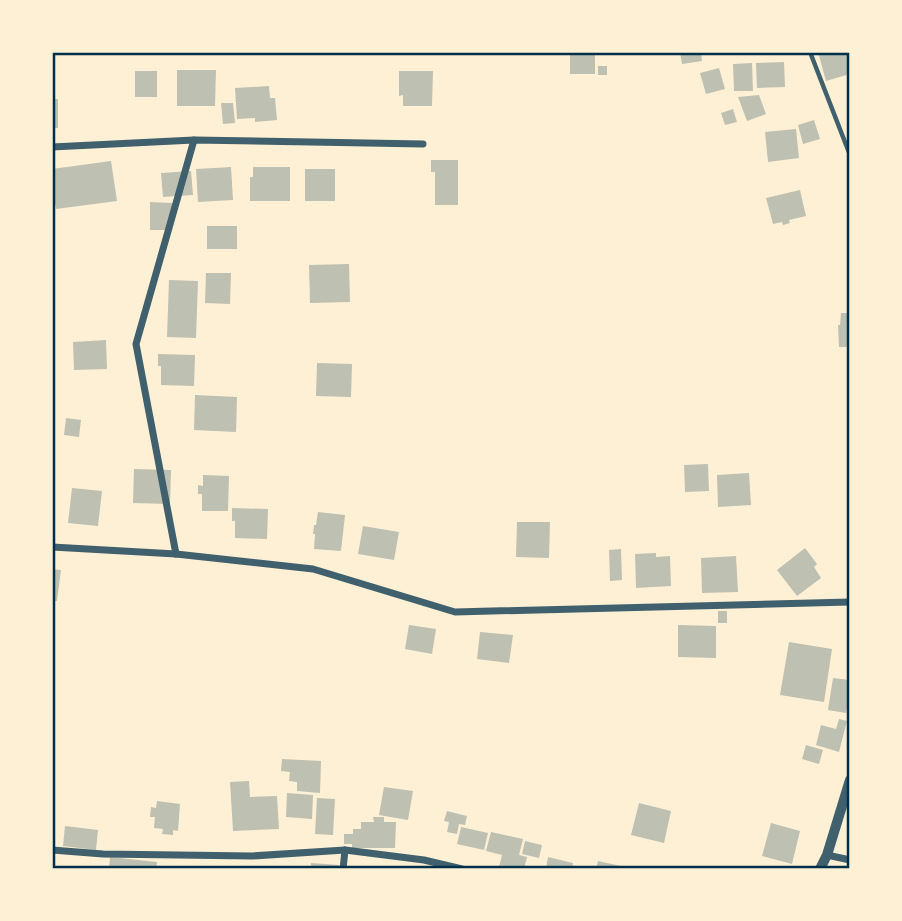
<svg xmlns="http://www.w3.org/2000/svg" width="902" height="921" font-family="'Roboto Condensed',sans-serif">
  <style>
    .building { fill: #bec0b2 }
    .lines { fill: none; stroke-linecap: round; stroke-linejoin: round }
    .service { stroke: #3f606c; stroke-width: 4.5 }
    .minor { stroke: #3f606c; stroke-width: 7 }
    .tertiary { stroke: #3f606c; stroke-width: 10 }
    .neatline { fill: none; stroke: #003049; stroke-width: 2.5 }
  </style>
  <rect width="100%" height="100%" fill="#fdf0d5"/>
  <g class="building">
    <rect x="570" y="52" width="25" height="22"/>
    <path d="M680,52H701L702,61L682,64Z"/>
    <path d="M818,52H847L850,59V74L826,81Z"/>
    <path d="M784,62L785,87L757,88L756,63Z"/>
    <path d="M752,63L753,91H734L733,64Z"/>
    <rect x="598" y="66" width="9" height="9"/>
    <path d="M719,68L725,89L706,94L700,73Z"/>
    <path d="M177,70H216L215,106H177Z"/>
    <rect x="135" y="71" width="22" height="26"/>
    <path d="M399,71H433L432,106H403V95L399,96Z"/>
    <path d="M269,86L270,98H275L277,120L255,122V118L237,119L235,88Z"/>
    <path d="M759,95L766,114L747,121L738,97Z"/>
    <rect x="52" y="99" width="6" height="29"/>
    <path d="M221,103H233L235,123L223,124Z"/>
    <path d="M733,109L737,122L725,125L721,113Z"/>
    <path d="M814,120L820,139L803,144L798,125Z"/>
    <path d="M796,129L799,158L768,162L765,132Z"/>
    <path d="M431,160H458V205H435V172H431Z"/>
    <path d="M111,161L117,201L56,209L52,186V169Z"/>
    <path d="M231,167L233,200L198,202L196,169Z"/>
    <path d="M253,167H290V201H250V177H253Z"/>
    <rect x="305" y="169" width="30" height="32"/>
    <path d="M191,171L193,195L163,197L161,173Z"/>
    <path d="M800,190L806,216L789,220L790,223L783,225L782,222L773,224L766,198Z"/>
    <path d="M150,202L172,203V230H150Z"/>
    <rect x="207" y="226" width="30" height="23"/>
    <path d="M349,264L350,302L310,303L309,265Z"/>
    <path d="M206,273H231L230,304L205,303Z"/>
    <path d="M169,280L198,281L196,338L167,337Z"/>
    <path d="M841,313H850V347H839L838,325H840Z"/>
    <path d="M106,340L107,369L74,370L73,342Z"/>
    <path d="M158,354L195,355L194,386L161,385V366H158Z"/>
    <path d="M317,363L352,364L351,397L316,396Z"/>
    <path d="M195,395L237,397L236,432L194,430Z"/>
    <path d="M66,418L81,420L79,437L64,435Z"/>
    <path d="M708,464L709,491L685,492L684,465Z"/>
    <path d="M134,469L171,470L170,504L133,503Z"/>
    <path d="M749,473L751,505L718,507L717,475Z"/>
    <path d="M203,475L229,476L228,511H202V494H198V485L203,486Z"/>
    <path d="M72,488L102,491L98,526L68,523Z"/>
    <path d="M232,508L268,509L267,539L235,538V521H232Z"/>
    <path d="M318,512L345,515L341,551L314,549L315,534H313L314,525H316Z"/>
    <path d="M517,522H550L549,558L516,557Z"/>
    <path d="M363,526L399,532L394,560L358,554Z"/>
    <path d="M805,548L817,564L814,567L821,578L797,596L777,570Z"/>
    <path d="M621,549L622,580L610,581L609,550Z"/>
    <path d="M656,553V557L670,556L671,586L636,588L635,554Z"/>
    <path d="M736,556L738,592L702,593L701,558Z"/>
    <path d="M52,569L61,570L57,601H52Z"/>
    <rect x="718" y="611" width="9" height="12"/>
    <path d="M409,625L436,629L432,654L405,649Z"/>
    <path d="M678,625L716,626V658L678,657Z"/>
    <path d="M480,632L513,635L509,663L477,659Z"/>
    <path d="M789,642L832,649L824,702L780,695Z"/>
    <path d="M833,678L850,680V694L846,713L828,710Z"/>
    <path d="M839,719L847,721L839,752L816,745L821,725L836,729Z"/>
    <path d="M806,745L823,750L819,764L802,759Z"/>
    <path d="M282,759L321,761L320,793L297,791V782L289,781L290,772L281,771Z"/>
    <path d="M249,781L250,797L277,796L279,829L233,831L230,782Z"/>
    <path d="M384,787L413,791L408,820L379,815Z"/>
    <path d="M287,793L313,795L312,819L286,817Z"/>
    <path d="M317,798L335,799L333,835L315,834Z"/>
    <path d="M157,801L180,804L178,831L173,830V835L162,834L163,829L154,828L155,817H150L151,807L156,808Z"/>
    <path d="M639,803L671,811L664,843L631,835Z"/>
    <path d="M447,811L467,816L465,825L459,824L457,834L447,832L449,822L444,821Z"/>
    <path d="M373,817H384V822H396L395,848H352V844H344V834H353V829H361V822H374Z"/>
    <path d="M771,823L800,831L792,864L762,856Z"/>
    <path d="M65,826L98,830L96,850L63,846Z"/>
    <path d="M461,827L488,833L484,850L457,844Z"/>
    <path d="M491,832L523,839L519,855L527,857L524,869L499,867L502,855L486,851Z"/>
    <path d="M525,841L542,845L539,858L522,854Z"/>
    <path d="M110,857L157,862L156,869H109Z"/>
    <path d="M548,857L573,863L572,869H546Z"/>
    <path d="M598,861L625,867V869H596Z"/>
    <path d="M311,863L339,865L338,869H311Z"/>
  </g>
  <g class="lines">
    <path class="service" d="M810,52L850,155"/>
    <g class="minor">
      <path d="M52,147L194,140L423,144"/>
      <path d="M52,547L176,554L313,569L455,612L850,602"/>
      <path d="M176,554L136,344L194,140"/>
      <path d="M52,850L103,854L252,856L345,850L424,860L462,869"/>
      <path d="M827,855L850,860"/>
      <path d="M343,869L345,850"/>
    </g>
    <path class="tertiary" d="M820,869L827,855L850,780"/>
  </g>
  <rect width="902" height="921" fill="none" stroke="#fdf0d5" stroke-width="108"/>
  <rect x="54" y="54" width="794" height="813" class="neatline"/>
</svg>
